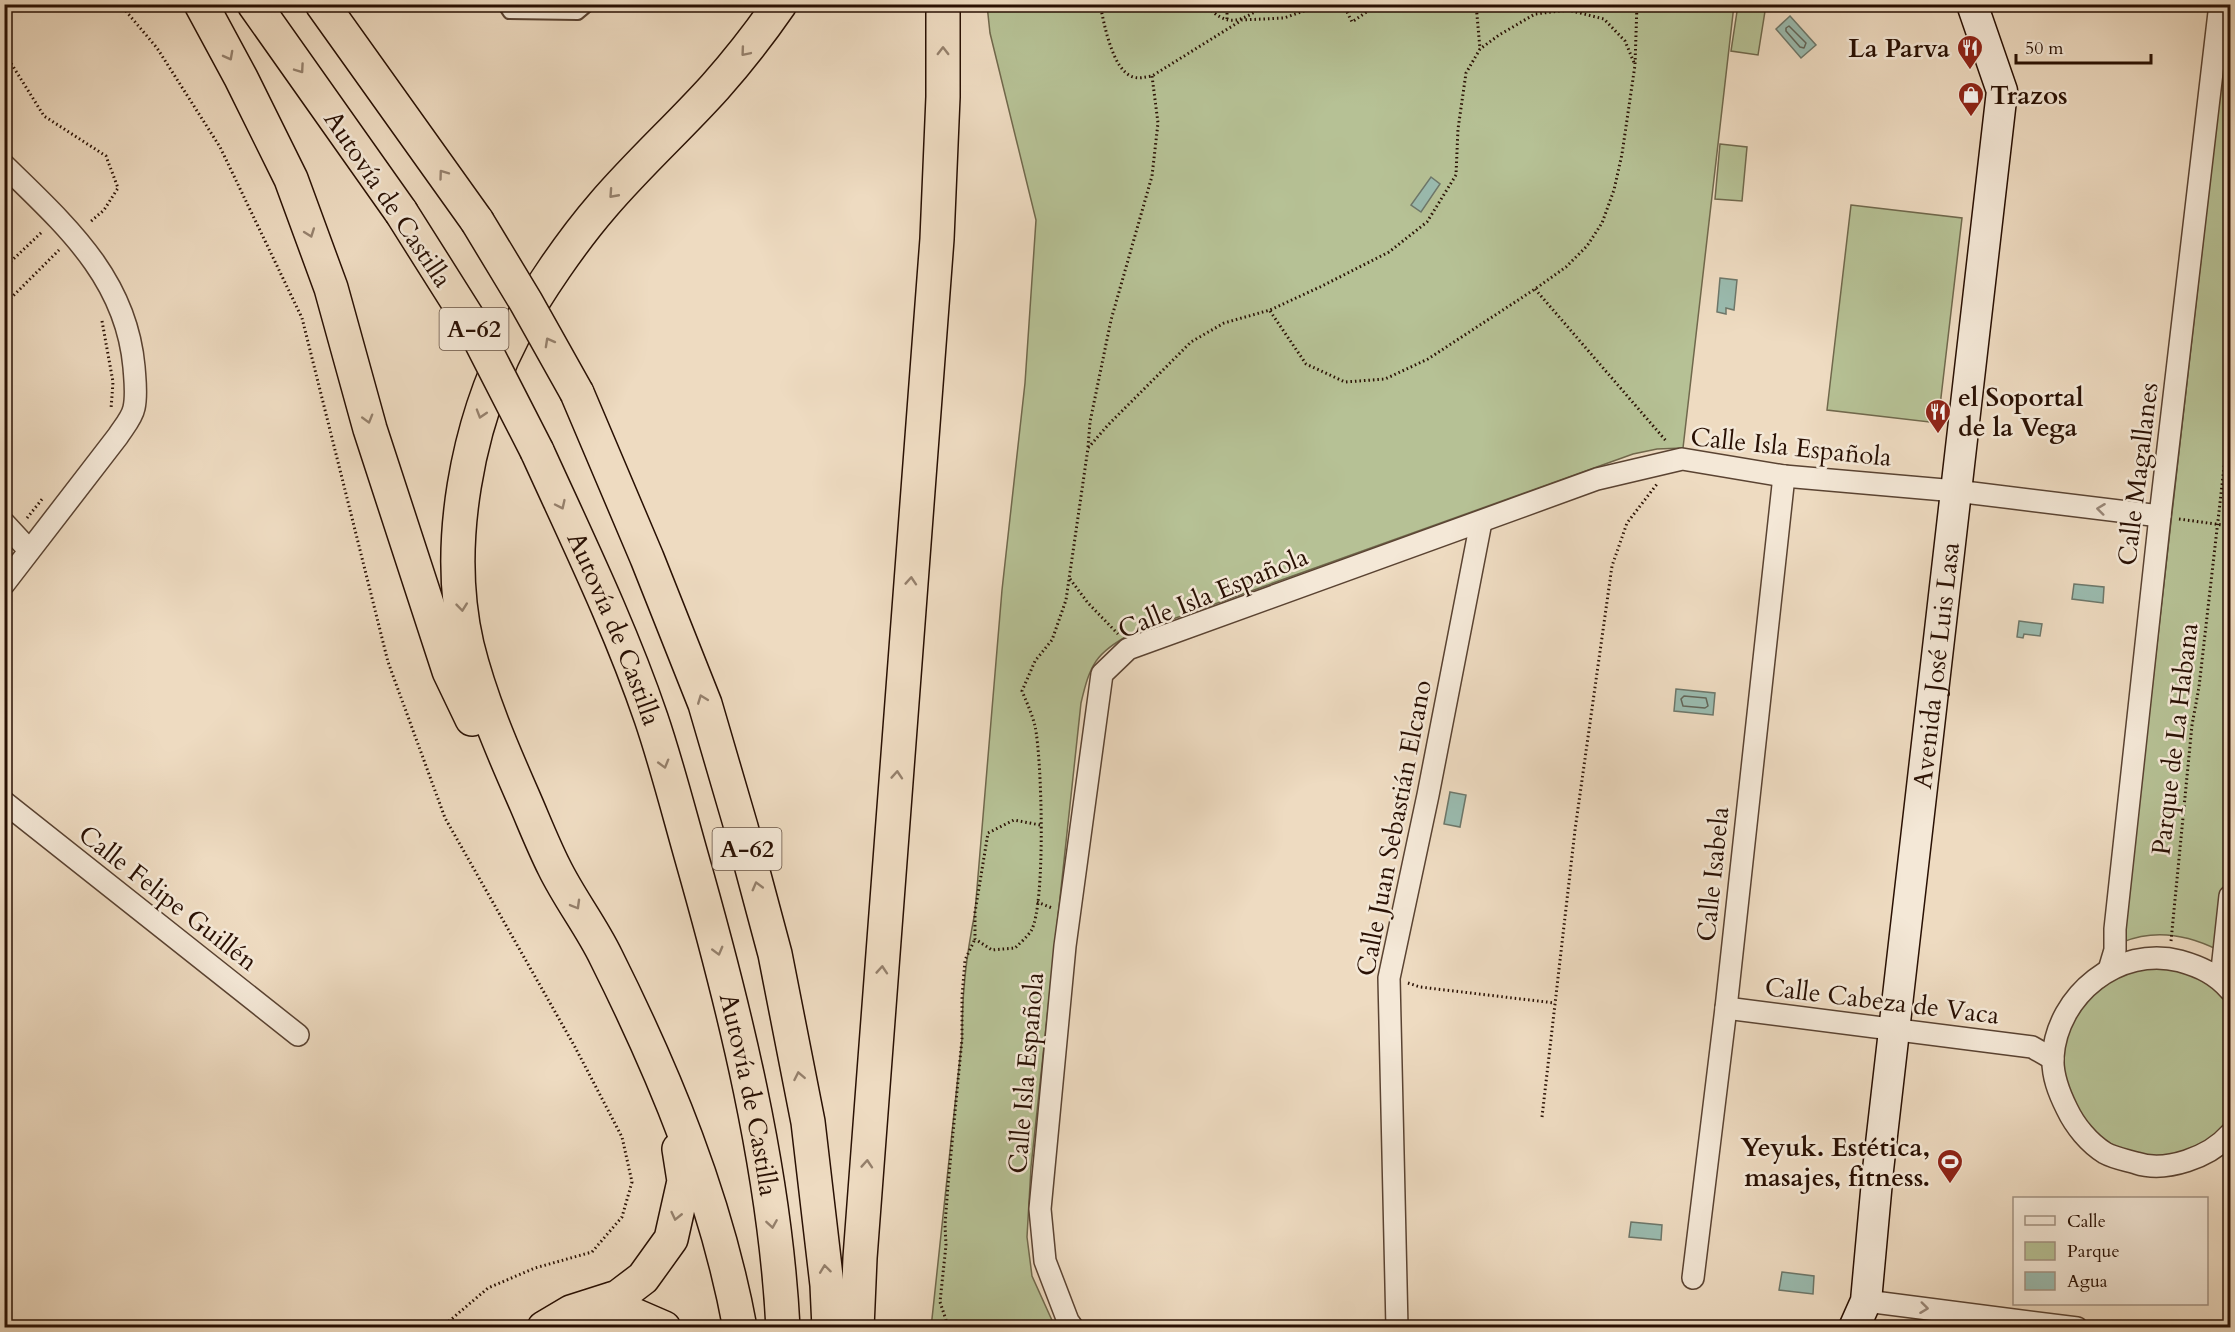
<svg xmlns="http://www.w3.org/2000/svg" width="2235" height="1332" font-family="Cardo,serif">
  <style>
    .green { fill: #b6c195; stroke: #70684c; stroke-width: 1.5 }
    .water { fill: #9abbaf; stroke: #6d776a; stroke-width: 1.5 }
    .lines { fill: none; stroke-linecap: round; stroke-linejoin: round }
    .shore { stroke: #626659; stroke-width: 1.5 }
    .lane-casing { stroke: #5a4332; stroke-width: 14 }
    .street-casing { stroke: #5a4332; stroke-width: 24 }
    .secondary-casing { stroke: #291003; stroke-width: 33 }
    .highway-casing { stroke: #291003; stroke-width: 36 }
    .path { stroke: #291003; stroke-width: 3; stroke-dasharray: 1.5 3; stroke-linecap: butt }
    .lane { stroke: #f4e8d7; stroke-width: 10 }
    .street { stroke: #f4e8d7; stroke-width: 21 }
    .secondary { stroke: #f4e8d7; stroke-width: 30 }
    .highway { stroke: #eedbc1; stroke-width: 33 }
    .highway-bridge-casing { stroke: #291003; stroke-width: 36; stroke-linecap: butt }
    .highway-bridge { stroke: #eedbc1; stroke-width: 33 }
    .oneway { stroke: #95806c }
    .oneway2 { stroke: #998778 }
    .labels { text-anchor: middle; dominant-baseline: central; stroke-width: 5; stroke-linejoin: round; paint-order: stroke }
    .shield { fill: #f4e8d7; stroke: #665143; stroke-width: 1.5 }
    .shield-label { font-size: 24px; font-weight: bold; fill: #291003 }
    .poi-label { font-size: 26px; font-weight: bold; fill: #291003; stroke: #f4e8d7; text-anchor: end }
    .street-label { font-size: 26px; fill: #291003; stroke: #f4e8d7 }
  </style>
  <rect width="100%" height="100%" fill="#eedbc1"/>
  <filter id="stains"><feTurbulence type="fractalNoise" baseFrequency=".00333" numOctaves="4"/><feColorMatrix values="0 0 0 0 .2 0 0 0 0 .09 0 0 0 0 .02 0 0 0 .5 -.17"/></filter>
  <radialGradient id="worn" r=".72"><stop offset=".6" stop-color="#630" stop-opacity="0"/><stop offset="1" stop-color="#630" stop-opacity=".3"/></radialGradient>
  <g class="green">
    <path d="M987,5H1734L1683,448L1657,449L1633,454L1131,634C1095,653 1090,665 1081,703L1031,1167L1027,1237L1032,1276L1055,1327L931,1328L962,1039C962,992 966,958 975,912L1002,590L1025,383L1036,220L990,33Z"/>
    <path d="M1738,5H1766L1758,55L1731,51Z"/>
    <path d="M2230,5V841L2218,950C2188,935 2155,929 2123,942Z"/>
    <path d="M1720,144L1747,147L1742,201L1715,199Z"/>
    <path d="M1851,205L1962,218L1938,423L1827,410Z"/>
    <path d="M2162,966L2199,976L2230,1000V1124L2220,1135L2169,1158L2132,1156L2099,1140L2066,1095L2061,1058L2070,1022L2092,992L2124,972Z"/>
  </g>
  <g class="water">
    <path d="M1790,16L1816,45L1801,58L1776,29Z"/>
    <path d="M1431,177L1440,184L1421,212L1411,205Z"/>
    <path d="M1720,278L1737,280L1734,310L1726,308V314L1717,312Z"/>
    <path d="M2074,584L2104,587L2103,603L2072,599Z"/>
    <path d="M2019,621L2042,624L2040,636L2024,634L2023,638L2017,637Z"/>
    <path d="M1676,689L1715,693L1713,715L1674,711Z"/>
    <path d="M1450,792L1466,795L1460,827L1444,824Z"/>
    <path d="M1631,1222L1662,1225L1661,1240L1629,1237Z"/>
    <path d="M1782,1272L1814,1276L1813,1294L1779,1290Z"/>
  </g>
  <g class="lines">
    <g class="shore">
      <path d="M1789,26L1806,43L1804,48L1800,47L1786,31V28Z"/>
      <path d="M1684,696L1706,698L1708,706L1705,708L1683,706L1681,699Z"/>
    </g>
    <defs>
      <path id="lane" d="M503,4L509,13L578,14L590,4"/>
      <g id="street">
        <path d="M4,165C64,224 126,277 134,367C135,381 137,395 134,408C132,418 123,428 118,436L4,584"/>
        <path d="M4,523L29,550"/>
        <path d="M4,802L298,1035"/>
        <path d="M2109,970L2115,950V929L2160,516L2220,4"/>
        <path d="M2221,979L2230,896"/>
        <path d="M2230,990C2216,974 2201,967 2180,961C2119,945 2057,995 2053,1057C2052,1076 2059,1093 2067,1109C2075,1126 2089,1143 2105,1153C2114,1158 2126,1160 2136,1163C2166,1173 2210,1157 2230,1134"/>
        <path d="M1726,1008L2032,1047L2053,1059"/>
        <path d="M1693,1278L1726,1008L1784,476"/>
        <path d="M1866,1301L2077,1328"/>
        <path d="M1073,1328L1068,1321L1045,1261L1040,1209L1065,946L1102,674L1128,649L1597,479L1682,459L1784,476L1956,491L2160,516"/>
        <path d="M1397,1328L1389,978L1428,795L1481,522"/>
      </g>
      <g id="secondary">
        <path id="s1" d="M1854,1328L1866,1301L1878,1170L2002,91L1972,4"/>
      </g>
      <g id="highway">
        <path d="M201,4L241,78L291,179L331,288L370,429L449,671L472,719"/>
        <path d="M254,4L401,212"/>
        <path d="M322,4L477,221"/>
        <path d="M577,393L647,558L705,704L741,827L775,954L808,1122L827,1285L829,1328"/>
        <path id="s2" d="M537,451C577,539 620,627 651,718C666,762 678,809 691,855C734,1006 775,1170 783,1328"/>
        <path d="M589,1323L634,1315L664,1328"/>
        <path d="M544,1328L571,1312L618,1297L643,1278L671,1239L684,1181L679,1149"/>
        <path d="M740,1328C716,1198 665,1075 606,957C591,926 569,898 554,867C543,845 534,822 524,799C502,749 480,698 467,645C444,545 467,424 514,334C537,292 571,242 603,205C638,164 679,127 715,87C739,60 760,33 780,4"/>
        <path d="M857,1328L860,1258L937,239L943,97V4"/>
      </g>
    </defs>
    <use href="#lane" class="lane-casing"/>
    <use href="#street" class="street-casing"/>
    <use href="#secondary" class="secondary-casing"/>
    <use href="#highway" class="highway-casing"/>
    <g class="path">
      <path d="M120,4L157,48L220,147L302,318L388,662L445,818L575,1047L622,1137L632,1182L622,1217L592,1252L535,1268L488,1288L441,1328"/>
      <path d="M1100,4C1104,23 1112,70 1133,77C1139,79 1145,77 1152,76L1242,20L1284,18L1324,4"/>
      <path d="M1205,4C1228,30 1242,21 1266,4"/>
      <path d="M1343,4L1352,22L1378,4"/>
      <path d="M1390,4H1413"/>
      <path d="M1476,4L1480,49"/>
      <path d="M1227,19V4"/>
      <path d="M4,52L44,116L106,156L118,188L104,210L89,223"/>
      <path d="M4,268L43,231"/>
      <path d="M1535,289L1667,442"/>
      <path d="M4,305L59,250"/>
      <path d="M1270,311L1306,364L1345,382L1385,379L1428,359L1535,289L1566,267L1587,246L1602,223L1614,190L1622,154L1635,65L1637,4"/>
      <path d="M102,321L113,382L111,409"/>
      <path d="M1088,447L1090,422L1111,320L1152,176L1158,123L1152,76"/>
      <path d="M27,518L43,498"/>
      <path d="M2179,519L2230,526"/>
      <path d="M1070,579L1088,603L1118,634"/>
      <path d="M1040,825L1014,820L988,833L975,912V939L992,950L1015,948C1020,943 1027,937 1031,931C1046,906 1042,758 1035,726C1032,714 1027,703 1022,691L1035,661L1052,640L1066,600L1088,448L1108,425L1191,342L1224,323L1270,310L1320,287L1389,252L1427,222L1456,175L1458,129L1466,73L1480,49L1499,35L1535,14L1568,10L1604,19L1625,41L1635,65"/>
      <path d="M1037,902L1052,908"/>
      <path d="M2171,941L2192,725L2199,687L2230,415"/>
      <path d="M1408,983L1420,987L1555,1003"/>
      <path d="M2226,1075H2230"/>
      <path d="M1542,1117L1575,830L1612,566L1627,523L1657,484"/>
      <path d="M951,1328L947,1323L940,1302L946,1245L945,1225L948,1185L962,1039V997L965,960L975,939"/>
    </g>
    <use href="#lane" class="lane"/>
    <use href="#street" class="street"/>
    <use href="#secondary" class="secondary"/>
    <use href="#highway" class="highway"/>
    <defs>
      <g id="highway-bridge">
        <path d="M401,212L473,326L537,451"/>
        <path d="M477,221L526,302L577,393"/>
      </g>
    </defs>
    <use href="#highway-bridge" class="highway-bridge-casing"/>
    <use href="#highway-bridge" class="highway-bridge"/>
  </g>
  <defs><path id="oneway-chevron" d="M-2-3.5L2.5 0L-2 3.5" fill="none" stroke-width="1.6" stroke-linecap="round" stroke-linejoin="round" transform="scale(1.5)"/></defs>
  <g class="oneway">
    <use href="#oneway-chevron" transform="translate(943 51) rotate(-90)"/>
    <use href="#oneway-chevron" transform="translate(745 52) rotate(130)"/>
    <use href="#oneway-chevron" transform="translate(229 56) rotate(62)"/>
    <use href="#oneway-chevron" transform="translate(300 69) rotate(55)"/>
    <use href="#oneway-chevron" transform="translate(443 174) rotate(-126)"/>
    <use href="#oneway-chevron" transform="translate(613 194) rotate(132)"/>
    <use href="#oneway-chevron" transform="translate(310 233) rotate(70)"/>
    <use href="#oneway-chevron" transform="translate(549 342) rotate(-119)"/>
    <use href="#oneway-chevron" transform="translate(481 414) rotate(107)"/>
    <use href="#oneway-chevron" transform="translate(368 419) rotate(74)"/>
    <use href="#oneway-chevron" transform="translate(561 505) rotate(65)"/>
    <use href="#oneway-chevron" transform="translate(911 581) rotate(-86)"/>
    <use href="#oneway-chevron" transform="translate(462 607) rotate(84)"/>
    <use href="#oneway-chevron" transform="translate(702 699) rotate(-111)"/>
    <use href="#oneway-chevron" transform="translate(664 764) rotate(74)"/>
    <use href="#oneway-chevron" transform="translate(897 775) rotate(-86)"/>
    <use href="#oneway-chevron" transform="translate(757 886) rotate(-105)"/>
    <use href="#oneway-chevron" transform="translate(576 905) rotate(60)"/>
    <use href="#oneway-chevron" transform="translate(718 951) rotate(75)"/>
    <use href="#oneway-chevron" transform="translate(882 970) rotate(-86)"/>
    <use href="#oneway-chevron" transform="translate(799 1076) rotate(-101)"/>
    <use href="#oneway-chevron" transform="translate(867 1164) rotate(-86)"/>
    <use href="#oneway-chevron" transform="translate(676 1216) rotate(103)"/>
    <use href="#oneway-chevron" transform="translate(772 1224) rotate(81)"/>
    <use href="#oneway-chevron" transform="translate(825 1269) rotate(-97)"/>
  </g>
  <g class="oneway2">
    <use href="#oneway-chevron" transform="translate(2101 509) rotate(-173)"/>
    <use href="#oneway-chevron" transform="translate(1924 1308) rotate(7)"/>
  </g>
  <defs>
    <symbol id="restaurant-pin" viewBox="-11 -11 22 30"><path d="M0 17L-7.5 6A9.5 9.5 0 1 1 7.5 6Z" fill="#8f2418" stroke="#f4e8d7"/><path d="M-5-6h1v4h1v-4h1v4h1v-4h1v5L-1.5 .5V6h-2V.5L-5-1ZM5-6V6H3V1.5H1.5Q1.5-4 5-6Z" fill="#fff"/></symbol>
    <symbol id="shop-pin" viewBox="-11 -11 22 30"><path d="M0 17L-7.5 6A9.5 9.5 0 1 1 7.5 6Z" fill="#8f2418" stroke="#f4e8d7"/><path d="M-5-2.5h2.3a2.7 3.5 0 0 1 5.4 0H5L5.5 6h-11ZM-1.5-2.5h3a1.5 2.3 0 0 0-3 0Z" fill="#fff"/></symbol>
    <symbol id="stadium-pin" viewBox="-11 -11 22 30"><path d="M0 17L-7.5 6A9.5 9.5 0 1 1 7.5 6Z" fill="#8f2418" stroke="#f4e8d7"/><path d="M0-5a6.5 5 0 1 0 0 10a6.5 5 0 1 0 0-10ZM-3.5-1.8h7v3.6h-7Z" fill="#fff"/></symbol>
  </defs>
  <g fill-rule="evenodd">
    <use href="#restaurant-pin" x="1955" y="33" width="30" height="40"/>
    <use href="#shop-pin" x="1956" y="80" width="30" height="40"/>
    <use href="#restaurant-pin" x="1923" y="397" width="30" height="40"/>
    <use href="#stadium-pin" x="1935" y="1147" width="30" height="40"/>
  </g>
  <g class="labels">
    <g class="shield">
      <rect x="439.5" y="308" width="69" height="42" rx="4.5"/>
      <rect x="712.5" y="828" width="69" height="42" rx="4.5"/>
    </g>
    <g class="shield-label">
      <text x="474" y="329">A-62</text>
      <text x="747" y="849">A-62</text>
    </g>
    <g class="poi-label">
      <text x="1950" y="48">La Parva</text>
      <text x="1990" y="95" text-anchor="start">Trazos</text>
      <text x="1958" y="397" text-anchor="start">el Soportal<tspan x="1958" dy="30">de la Vega</tspan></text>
      <text x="1930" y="1147">Yeyuk. Estética,<tspan x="1930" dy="30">masajes, fitness.</tspan></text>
    </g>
    <g class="street-label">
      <text transform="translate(388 199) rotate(56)">Autovía de Castilla</text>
      <text transform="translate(1791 447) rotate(6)">Calle Isla Española</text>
      <text transform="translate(2138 474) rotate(-83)">Calle Magallanes</text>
      <text transform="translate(1213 593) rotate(-22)">Calle Isla Española</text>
      <text stroke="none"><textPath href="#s2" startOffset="194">Autovía de Castilla</textPath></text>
      <text stroke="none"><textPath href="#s1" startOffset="669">Avenida José Luis Lasa</textPath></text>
      <text transform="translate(2175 739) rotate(-83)">Parque de La Habana</text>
      <text transform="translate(1394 828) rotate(-79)">Calle Juan Sebastián Elcano</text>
      <text transform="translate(1713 874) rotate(-84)">Calle Isabela</text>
      <text transform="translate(168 898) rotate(38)">Calle Felipe Guillén</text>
      <text transform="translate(1882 1001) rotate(7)">Calle Cabeza de Vaca</text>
      <text transform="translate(1026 1073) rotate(-85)">Calle Isla Española</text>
      <text stroke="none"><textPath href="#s2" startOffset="680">Autovía de Castilla</textPath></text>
    </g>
  </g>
  <rect width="2235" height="1332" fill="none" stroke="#eedbc1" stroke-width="24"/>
  <rect x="6" y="6" width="2223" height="1320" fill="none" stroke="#291003" stroke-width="3"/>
  <rect x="12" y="12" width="2211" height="1308" fill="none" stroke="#291003" stroke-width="1.5"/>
  <rect x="2013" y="1197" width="195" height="108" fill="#f4e8d7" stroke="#a39282" stroke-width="1.5"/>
  <rect x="2025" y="1216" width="30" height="9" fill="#f4e8d7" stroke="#a39282" stroke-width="1.5"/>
  <text x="2067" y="1227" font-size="18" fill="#291003">Calle</text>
  <rect x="2025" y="1242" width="30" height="18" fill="#b6c195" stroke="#a39282" stroke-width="1.5"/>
  <text x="2067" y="1257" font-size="18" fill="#291003">Parque</text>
  <rect x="2025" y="1272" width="30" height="18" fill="#9abbaf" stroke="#a39282" stroke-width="1.5"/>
  <text x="2067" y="1287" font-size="18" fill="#291003">Agua</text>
  <path d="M2016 54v9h135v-9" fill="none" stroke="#291003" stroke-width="3"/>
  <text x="2025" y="54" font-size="18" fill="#291003" stroke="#f4e8d7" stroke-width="4.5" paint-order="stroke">50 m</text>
  <rect width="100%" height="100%" filter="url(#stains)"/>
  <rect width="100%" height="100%" fill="url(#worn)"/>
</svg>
